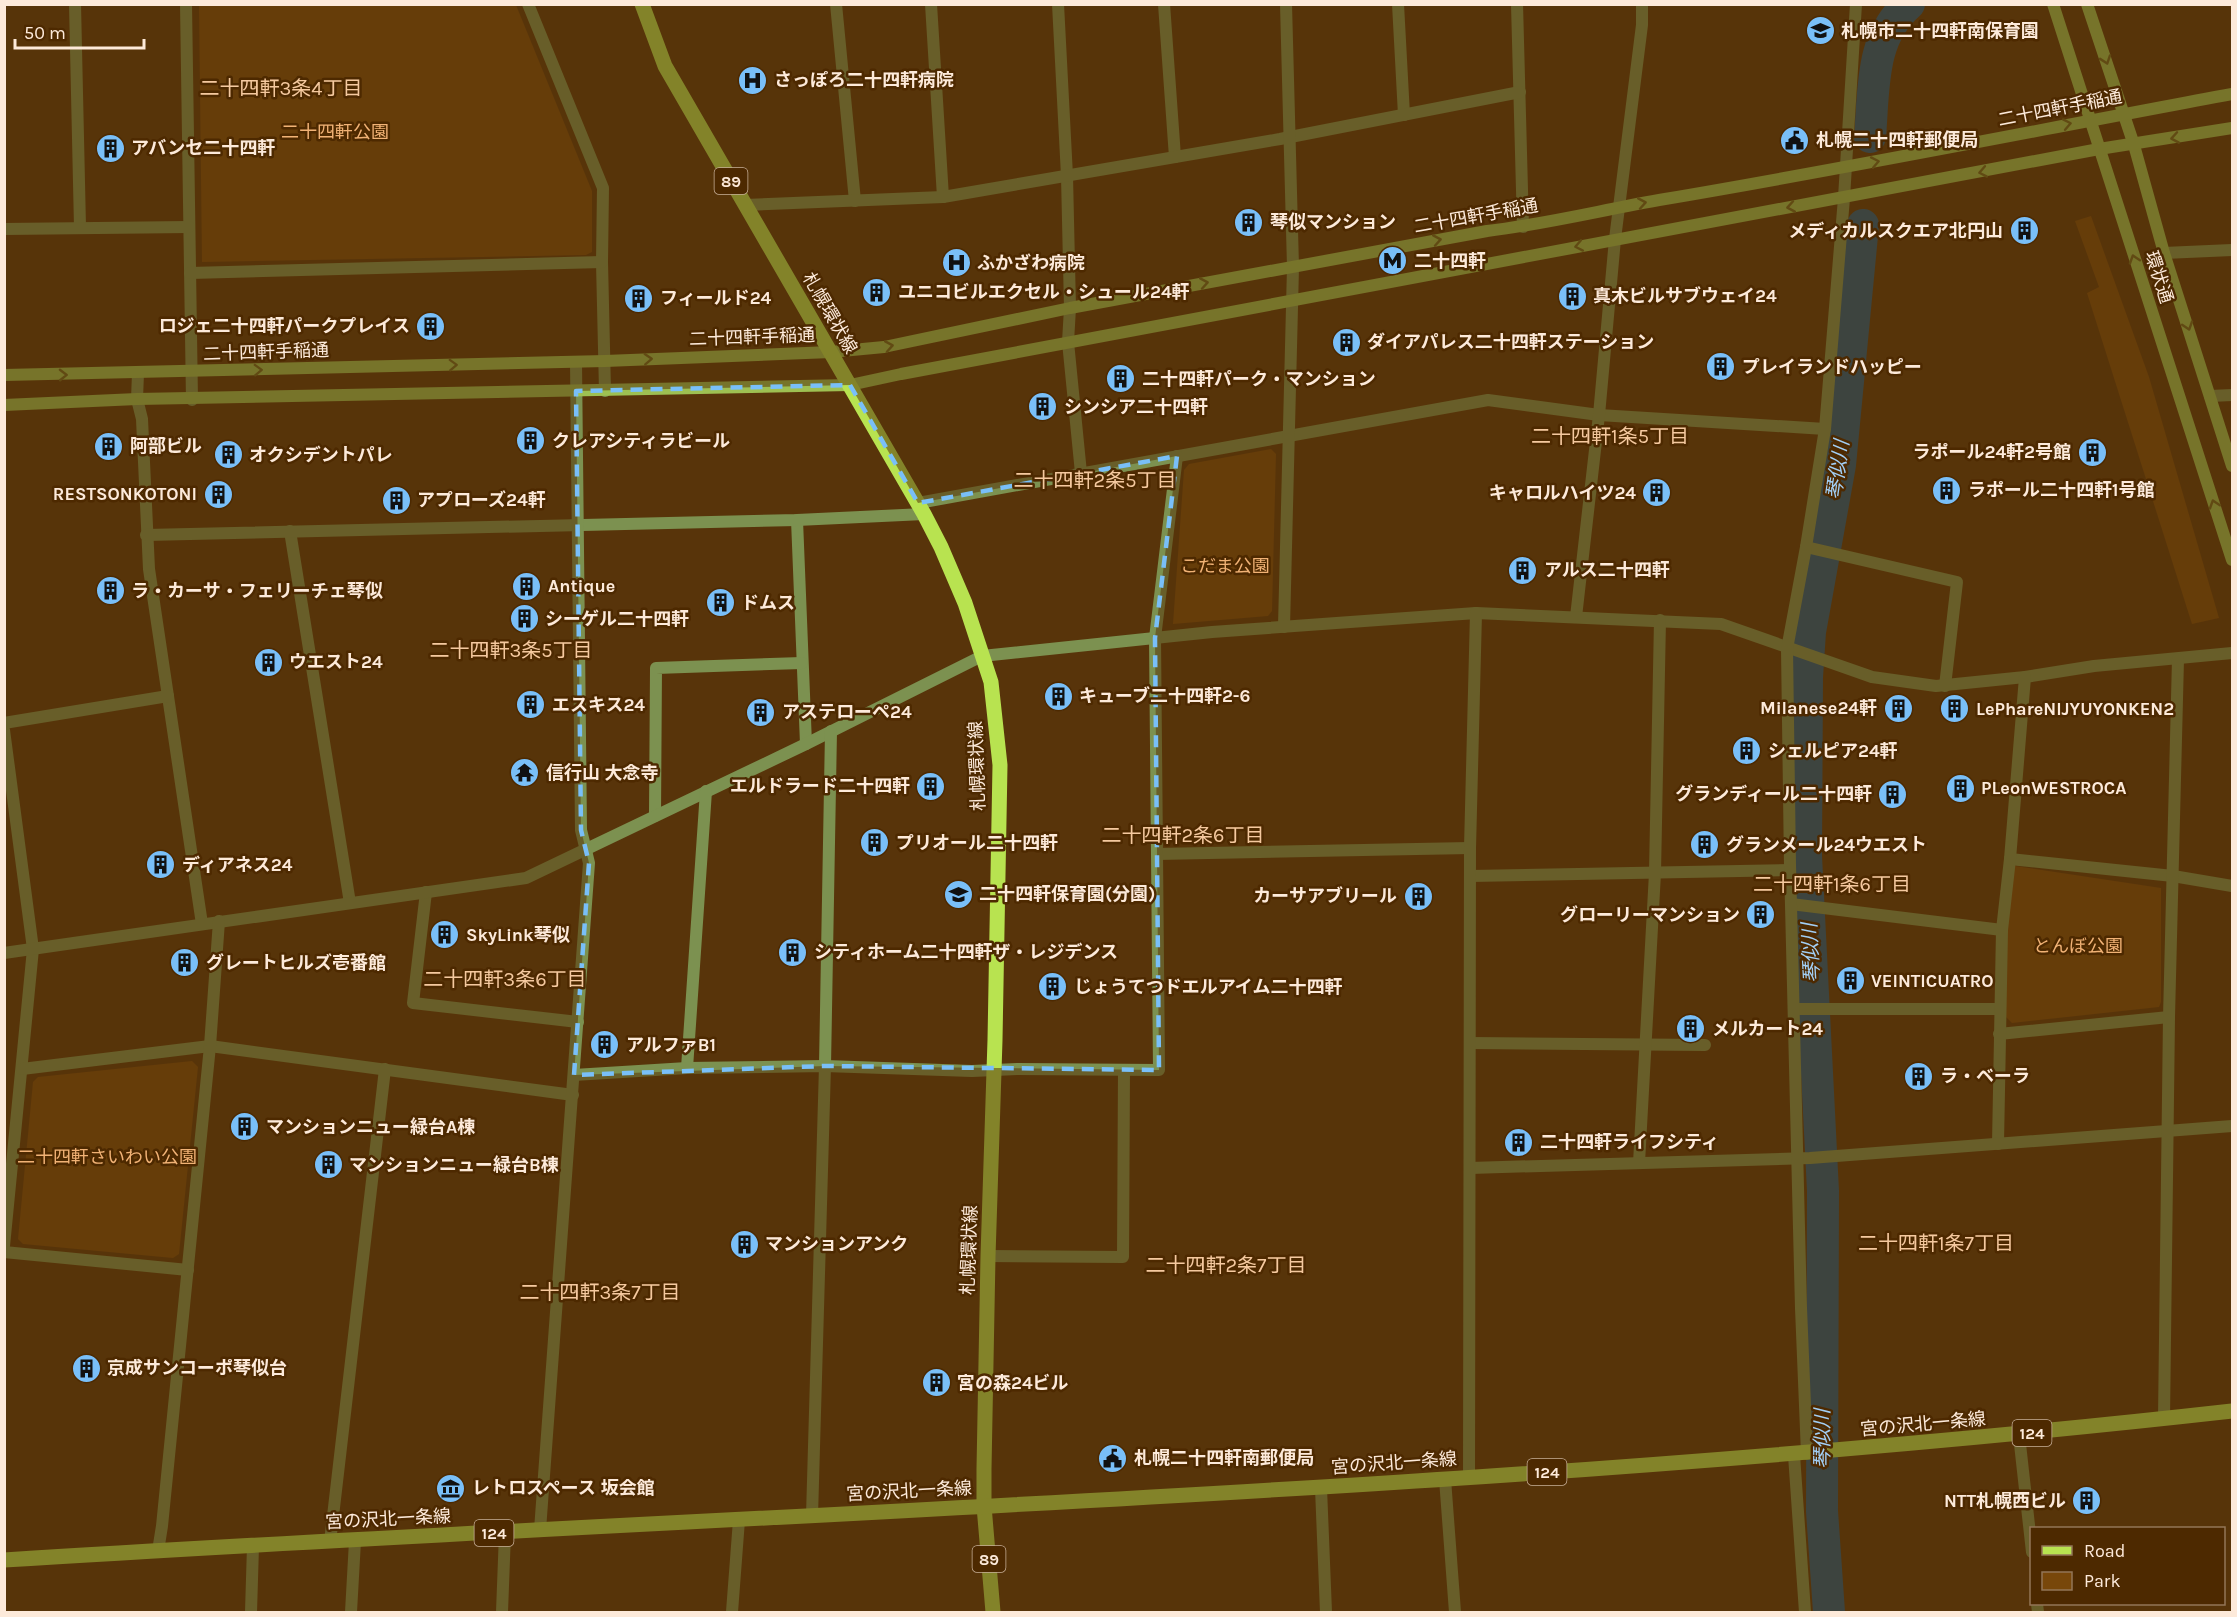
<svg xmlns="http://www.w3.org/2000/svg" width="2237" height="1617" font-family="Karla,'Noto Sans JP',sans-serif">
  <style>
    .green { fill: #78470a }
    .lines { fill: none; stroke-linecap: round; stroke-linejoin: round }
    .river { stroke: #1e5780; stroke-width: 32 }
    .street { stroke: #7c9150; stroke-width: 12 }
    .secondary { stroke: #9ec052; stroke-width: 12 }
    .primary { stroke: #b8e350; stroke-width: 15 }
    .oneway { stroke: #6d6521 }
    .marked { fill: none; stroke: #79bff8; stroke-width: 4.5; stroke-dasharray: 12 8; stroke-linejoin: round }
    .labels { text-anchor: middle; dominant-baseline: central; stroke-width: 5; stroke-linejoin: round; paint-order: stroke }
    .shield { fill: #4d2900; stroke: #c8b099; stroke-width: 1.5 }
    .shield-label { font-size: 16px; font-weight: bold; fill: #fdeada }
    .poi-label { font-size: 18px; font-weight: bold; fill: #fdeada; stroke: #4d2900; text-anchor: start }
    .street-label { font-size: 18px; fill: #fdeada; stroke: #4d2900 }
    .park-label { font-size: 18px; fill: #f1b275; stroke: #4d2900 }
    .neighbourhood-label { font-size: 20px; fill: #f5c99f; stroke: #4d2900 }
    .water-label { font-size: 20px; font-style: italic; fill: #a2cff5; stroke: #4d2900 }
  </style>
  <rect width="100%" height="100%" fill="#58340a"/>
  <g class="green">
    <path d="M199,5H516L592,191V252L586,255L202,262Z"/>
    <path d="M2091,216L2149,377L2219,618L2192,624L2087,293L2099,287L2075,221Z"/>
    <path d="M1271,449L1276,454L1272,611L1268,616L1173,624L1184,470L1189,464Z"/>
    <path d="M2015,866L2161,888V1002L2159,1007L2012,1023L2006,1017V926L2011,871Z"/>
    <path d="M192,1061L198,1067L179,1254L173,1258L23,1244L18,1239L33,1082L38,1077Z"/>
  </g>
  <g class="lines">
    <g class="river">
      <path d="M1870,137C1874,90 1870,37 1909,4"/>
      <path d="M1829,1612L1822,1511L1823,1191L1806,856L1807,677L1810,632L1840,465L1863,225"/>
    </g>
    <g class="street">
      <path d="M75,4L80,227"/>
      <path d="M186,4L192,400"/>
      <path d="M528,4L603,188L602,262L605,391"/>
      <path d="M836,4L855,201"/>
      <path d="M931,4L943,197"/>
      <path d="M1058,4L1067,176L1070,308L1068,342L1081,473"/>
      <path d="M1164,4L1175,157"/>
      <path d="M1398,4L1404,115"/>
      <path d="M1517,4L1523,227"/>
      <path d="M745,205L943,197L1280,139L1520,92"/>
      <path d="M4,229L189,227"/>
      <path d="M2164,253L2232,250"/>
      <path d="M190,273L602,262"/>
      <path d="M138,373L137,399L142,419L149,569L202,924"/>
      <path d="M2210,396L2232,395"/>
      <path d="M918,503L1488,400L1599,415L1825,429"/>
      <path d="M797,520L806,744"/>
      <path d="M290,531L350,903"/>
      <path d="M146,535L797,520L924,514"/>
      <path d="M1806,547L1957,582L1945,686"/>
      <path d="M1576,617L1599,415L1615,239L1642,25V4"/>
      <path d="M1284,627L1293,267L1286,4"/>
      <path d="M4,723L168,696"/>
      <path d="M4,730L33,949L4,1246"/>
      <path d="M655,816L656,668L802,663"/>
      <path d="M1157,854L1470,848"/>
      <path d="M2010,859L2173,876L2232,886"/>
      <path d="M1470,876L1790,870"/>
      <path d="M426,892L413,1003L578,1022"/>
      <path d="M1791,904L2002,930"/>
      <path d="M4,953L526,878L806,744L982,656L1212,632L1476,613L1721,624L1872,677L1936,686L2025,677L2094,666L2232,653"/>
      <path d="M1794,1009H2000"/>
      <path d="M1999,1034L2169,1017"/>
      <path d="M1470,1043L1705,1045"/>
      <path d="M687,1068L706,791"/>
      <path d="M22,1069L210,1046L573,1095"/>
      <path d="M574,1075L687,1068L825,1066L972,1071L1017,1069L1159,1070L1155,638L1177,456"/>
      <path d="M1998,1144L2002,930L2010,859L2025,677"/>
      <path d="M1639,1163L1655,873L1660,620"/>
      <path d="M1470,1168L1810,1158L2232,1126"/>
      <path d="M4,1252L188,1270"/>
      <path d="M988,1256L1123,1257L1124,1070"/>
      <path d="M2164,1419L2169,1017L2178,659"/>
      <path d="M2019,1435L2032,1552"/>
      <path d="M1807,1454L1801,1308L1790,865L1787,649L1806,547L1825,429L1844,198L1856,4"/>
      <path d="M1794,1455L1805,1612"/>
      <path d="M1469,1478L1470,848L1476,613"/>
      <path d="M1445,1479L1455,1612"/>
      <path d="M1321,1488L1326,1612"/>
      <path d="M812,1516L825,1066L831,731"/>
      <path d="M540,1530L589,863L581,830L576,362"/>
      <path d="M330,1542L385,1069"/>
      <path d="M158,1551L162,1526L210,1046L219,921"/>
      <path d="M2037,1604L2038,1612"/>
      <path d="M251,1612L253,1546"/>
      <path d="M351,1612L355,1541"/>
      <path d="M502,1612L505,1533"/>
      <path d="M732,1612L739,1520"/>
    </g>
    <g class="secondary">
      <path d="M2053,4L2232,560"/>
      <path d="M2087,4L2134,145L2164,253L2232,466"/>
      <path d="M4,375L605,361L831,352L884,347L1070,308L1487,231C1547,224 1606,209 1665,199C1855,167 2043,129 2232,94"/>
      <path d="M4,405L137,399L850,385L901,374L2099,149L2232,128"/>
    </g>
    <g class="primary">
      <path d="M642,4L665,66L924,514L941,547L965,603L991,682L1000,765L995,1040L988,1256L984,1469V1506L993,1612"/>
      <path d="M4,1560C747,1513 1492,1494 2232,1411"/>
    </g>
  </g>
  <defs><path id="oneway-chevron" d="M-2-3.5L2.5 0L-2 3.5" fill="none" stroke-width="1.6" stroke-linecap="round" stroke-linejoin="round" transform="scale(1.5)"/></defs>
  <g class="oneway">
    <use href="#oneway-chevron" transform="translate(2106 60) rotate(71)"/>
    <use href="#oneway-chevron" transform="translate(2067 124) rotate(-11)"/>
    <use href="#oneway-chevron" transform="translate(2175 138) rotate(170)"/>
    <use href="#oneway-chevron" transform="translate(1875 162) rotate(-11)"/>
    <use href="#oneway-chevron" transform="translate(1983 172) rotate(169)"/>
    <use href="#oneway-chevron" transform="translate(1642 203) rotate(-10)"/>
    <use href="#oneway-chevron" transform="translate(1791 207) rotate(170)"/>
    <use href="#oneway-chevron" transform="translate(1437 240) rotate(-10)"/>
    <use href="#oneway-chevron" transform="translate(1579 246) rotate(169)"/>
    <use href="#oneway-chevron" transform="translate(2134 259) rotate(-108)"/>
    <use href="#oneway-chevron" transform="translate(1204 283) rotate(-10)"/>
    <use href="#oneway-chevron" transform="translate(2188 326) rotate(72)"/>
    <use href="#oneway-chevron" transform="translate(889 346) rotate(-10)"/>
    <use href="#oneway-chevron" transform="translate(648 359) rotate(-3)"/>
    <use href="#oneway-chevron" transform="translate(453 365) rotate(-2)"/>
    <use href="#oneway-chevron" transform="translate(258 370) rotate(-2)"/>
    <use href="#oneway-chevron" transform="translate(63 375) rotate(-1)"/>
    <use href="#oneway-chevron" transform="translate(2214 504) rotate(-108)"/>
  </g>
  <path d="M0 0H2237V1617H0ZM850,385L918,503L1177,456L1155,638L1159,1070L825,1066L574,1075L589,863L581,830L576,391Z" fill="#58340a" fill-opacity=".55" fill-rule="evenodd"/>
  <path class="marked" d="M850,385L918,503L1177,456L1155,638L1159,1070L825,1066L574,1075L589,863L581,830L576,391Z"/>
  <defs>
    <symbol id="school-disc" viewBox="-11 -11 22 22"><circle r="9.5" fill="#79bff8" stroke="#4d2900"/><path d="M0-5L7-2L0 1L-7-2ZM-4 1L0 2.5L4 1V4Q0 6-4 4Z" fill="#111"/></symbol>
    <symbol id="hospital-disc" viewBox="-11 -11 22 22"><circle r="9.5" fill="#79bff8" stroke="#4d2900"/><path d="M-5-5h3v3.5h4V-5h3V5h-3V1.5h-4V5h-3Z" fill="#111"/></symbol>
    <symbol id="civic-disc" viewBox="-11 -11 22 22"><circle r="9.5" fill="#79bff8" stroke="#4d2900"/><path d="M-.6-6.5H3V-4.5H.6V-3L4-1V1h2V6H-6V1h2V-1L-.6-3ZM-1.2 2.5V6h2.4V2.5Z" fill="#111"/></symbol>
    <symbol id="building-disc" viewBox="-11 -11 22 22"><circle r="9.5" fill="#79bff8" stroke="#4d2900"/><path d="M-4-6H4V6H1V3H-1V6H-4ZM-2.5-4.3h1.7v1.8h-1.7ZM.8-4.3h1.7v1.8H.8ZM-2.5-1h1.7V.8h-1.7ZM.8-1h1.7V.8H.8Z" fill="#111"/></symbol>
    <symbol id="metro-disc" viewBox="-11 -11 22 22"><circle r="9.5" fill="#79bff8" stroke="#4d2900"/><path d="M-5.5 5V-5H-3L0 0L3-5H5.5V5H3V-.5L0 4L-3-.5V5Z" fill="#111"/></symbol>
    <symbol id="temple-disc" viewBox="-11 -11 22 22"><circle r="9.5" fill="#79bff8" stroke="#4d2900"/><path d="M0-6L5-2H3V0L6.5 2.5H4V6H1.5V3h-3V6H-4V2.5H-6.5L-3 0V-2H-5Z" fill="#111"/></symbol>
    <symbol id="museum-disc" viewBox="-11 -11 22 22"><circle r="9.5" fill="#79bff8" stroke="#4d2900"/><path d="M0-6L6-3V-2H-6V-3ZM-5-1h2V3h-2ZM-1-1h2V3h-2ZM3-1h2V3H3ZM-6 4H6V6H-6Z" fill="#111"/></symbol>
  </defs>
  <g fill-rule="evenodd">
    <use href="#school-disc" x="1804" y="14" width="33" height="33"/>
    <use href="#hospital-disc" x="736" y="64" width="33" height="33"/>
    <use href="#civic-disc" x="1778" y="124" width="33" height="33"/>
    <use href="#building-disc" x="94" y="132" width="33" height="33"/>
    <use href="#building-disc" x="1232" y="206" width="33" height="33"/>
    <use href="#building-disc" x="2008" y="214" width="33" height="33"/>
    <use href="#metro-disc" x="1376" y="244" width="33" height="33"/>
    <use href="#hospital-disc" x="940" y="246" width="33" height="33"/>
    <use href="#building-disc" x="860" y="276" width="33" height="33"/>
    <use href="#building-disc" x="1556" y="280" width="33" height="33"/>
    <use href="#building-disc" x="622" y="282" width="33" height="33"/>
    <use href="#building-disc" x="414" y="310" width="33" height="33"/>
    <use href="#building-disc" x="1330" y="326" width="33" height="33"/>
    <use href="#building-disc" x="1704" y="350" width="33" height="33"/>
    <use href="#building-disc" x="1104" y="362" width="33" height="33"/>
    <use href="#building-disc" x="1026" y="390" width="33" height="33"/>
    <use href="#building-disc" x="514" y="424" width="33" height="33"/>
    <use href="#building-disc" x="92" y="430" width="33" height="33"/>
    <use href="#building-disc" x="2076" y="436" width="33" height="33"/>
    <use href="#building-disc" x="212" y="438" width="33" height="33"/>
    <use href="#building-disc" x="1930" y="474" width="33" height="33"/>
    <use href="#building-disc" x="1640" y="476" width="33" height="33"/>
    <use href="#building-disc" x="202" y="478" width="33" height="33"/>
    <use href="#building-disc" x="380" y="484" width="33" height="33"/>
    <use href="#building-disc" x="1506" y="554" width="33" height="33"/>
    <use href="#building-disc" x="510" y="570" width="33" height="33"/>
    <use href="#building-disc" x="94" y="574" width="33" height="33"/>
    <use href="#building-disc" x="704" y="586" width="33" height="33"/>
    <use href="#building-disc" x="508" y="602" width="33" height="33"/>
    <use href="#building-disc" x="252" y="646" width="33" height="33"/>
    <use href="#building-disc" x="1042" y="680" width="33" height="33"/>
    <use href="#building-disc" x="514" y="688" width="33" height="33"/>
    <use href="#building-disc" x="1882" y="692" width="33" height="33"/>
    <use href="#building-disc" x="1938" y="692" width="33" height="33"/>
    <use href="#building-disc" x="744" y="696" width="33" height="33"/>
    <use href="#building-disc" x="1730" y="734" width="33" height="33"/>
    <use href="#temple-disc" x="508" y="756" width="33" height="33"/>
    <use href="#building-disc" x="914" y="770" width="33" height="33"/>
    <use href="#building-disc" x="1944" y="772" width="33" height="33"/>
    <use href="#building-disc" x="1876" y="778" width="33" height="33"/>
    <use href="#building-disc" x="858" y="826" width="33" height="33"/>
    <use href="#building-disc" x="1688" y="828" width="33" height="33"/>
    <use href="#building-disc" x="144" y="848" width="33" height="33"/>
    <use href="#school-disc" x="942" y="878" width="33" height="33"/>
    <use href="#building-disc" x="1402" y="880" width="33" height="33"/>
    <use href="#building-disc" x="1744" y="898" width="33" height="33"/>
    <use href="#building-disc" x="428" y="918" width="33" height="33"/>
    <use href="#building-disc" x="776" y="936" width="33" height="33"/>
    <use href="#building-disc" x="168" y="946" width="33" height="33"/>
    <use href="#building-disc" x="1834" y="964" width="33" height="33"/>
    <use href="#building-disc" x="1036" y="970" width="33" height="33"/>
    <use href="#building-disc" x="1674" y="1012" width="33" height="33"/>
    <use href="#building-disc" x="588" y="1028" width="33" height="33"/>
    <use href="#building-disc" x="1902" y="1060" width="33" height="33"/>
    <use href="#building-disc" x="228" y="1110" width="33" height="33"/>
    <use href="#building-disc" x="1502" y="1126" width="33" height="33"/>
    <use href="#building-disc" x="312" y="1148" width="33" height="33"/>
    <use href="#building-disc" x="728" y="1228" width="33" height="33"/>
    <use href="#building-disc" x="70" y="1352" width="33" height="33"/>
    <use href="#building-disc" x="920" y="1366" width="33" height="33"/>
    <use href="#civic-disc" x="1096" y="1442" width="33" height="33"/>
    <use href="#museum-disc" x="434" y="1472" width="33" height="33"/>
    <use href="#building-disc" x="2070" y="1484" width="33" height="33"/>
  </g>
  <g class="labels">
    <g class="shield">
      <rect x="714.5" y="168" width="33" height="26" rx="4.5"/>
      <rect x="2012.5" y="1420" width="39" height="26" rx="4.5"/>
      <rect x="1527.5" y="1459" width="39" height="26" rx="4.5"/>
      <rect x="474.5" y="1520" width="39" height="26" rx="4.5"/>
      <rect x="972.5" y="1546" width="33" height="26" rx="4.5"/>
    </g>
    <g class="shield-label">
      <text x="731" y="181">89</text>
      <text x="2032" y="1433">124</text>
      <text x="1547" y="1472">124</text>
      <text x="494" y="1533">124</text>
      <text x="989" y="1559">89</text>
    </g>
    <g class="poi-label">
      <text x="1841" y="31">札幌市二十四軒南保育園</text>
      <text x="774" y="80">さっぽろ二十四軒病院</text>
      <text x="1816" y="140">札幌二十四軒郵便局</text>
      <text x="131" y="148">アバンセ二十四軒</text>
      <text x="1270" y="222">琴似マンション</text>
      <text x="2003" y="231" text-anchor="end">メディカルスクエア北円山</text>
      <text x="1414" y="261">二十四軒</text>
      <text x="977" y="263">ふかざわ病院</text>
      <text x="898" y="292">ユニコビルエクセル・シュール24軒</text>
      <text x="1593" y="296">真木ビルサブウェイ24</text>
      <text x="660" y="298">フィールド24</text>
      <text x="410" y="326" text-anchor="end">ロジェ二十四軒パークプレイス</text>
      <text x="1367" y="342">ダイアパレス二十四軒ステーション</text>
      <text x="1742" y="367">プレイランドハッピー</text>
      <text x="1142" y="379">二十四軒パーク・マンション</text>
      <text x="1064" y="407">シンシア二十四軒</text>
      <text x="552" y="441">クレアシティラビール</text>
      <text x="130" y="446">阿部ビル</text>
      <text x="2071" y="452" text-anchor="end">ラポール24軒2号館</text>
      <text x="249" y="455">オクシデントパレ</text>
      <text x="1968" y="490">ラポール二十四軒1号館</text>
      <text x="1636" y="493" text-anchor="end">キャロルハイツ24</text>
      <text x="197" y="494" text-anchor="end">RESTSONKOTONI</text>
      <text x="417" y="500">アプローズ24軒</text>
      <text x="1544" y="570">アルス二十四軒</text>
      <text x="548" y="586">Antique</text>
      <text x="131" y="591">ラ・カーサ・フェリーチェ琴似</text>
      <text x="741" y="603">ドムス</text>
      <text x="545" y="619">シーゲル二十四軒</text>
      <text x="289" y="662">ウエスト24</text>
      <text x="1079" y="696">キューブ二十四軒2-6</text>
      <text x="552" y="705">エスキス24</text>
      <text x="1877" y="708" text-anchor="end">Milanese24軒</text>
      <text x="1976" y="709">LePhareNIJYUYONKEN2</text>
      <text x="782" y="712">アステローペ24</text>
      <text x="1768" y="751">シェルピア24軒</text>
      <text x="546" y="773">信行山 大念寺</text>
      <text x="910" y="786" text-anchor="end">エルドラード二十四軒</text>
      <text x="1981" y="788">PLeonWESTROCA</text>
      <text x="1872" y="794" text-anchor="end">グランディール二十四軒</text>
      <text x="896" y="843">プリオール二十四軒</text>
      <text x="1726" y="845">グランメール24ウエスト</text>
      <text x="182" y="865">ディアネス24</text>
      <text x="979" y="894">二十四軒保育園(分園)</text>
      <text x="1397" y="896" text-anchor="end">カーサアブリール</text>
      <text x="1740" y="915" text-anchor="end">グローリーマンション</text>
      <text x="466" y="935">SkyLink琴似</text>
      <text x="814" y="952">シティホーム二十四軒ザ・レジデンス</text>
      <text x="206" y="963">グレートヒルズ壱番館</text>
      <text x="1871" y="981">VEINTICUATRO</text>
      <text x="1074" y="987">じょうてつドエルアイム二十四軒</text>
      <text x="1712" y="1029">メルカート24</text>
      <text x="626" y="1045">アルファB1</text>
      <text x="1940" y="1076">ラ・ベーラ</text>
      <text x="266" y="1127">マンションニュー緑台A棟</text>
      <text x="1540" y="1142">二十四軒ライフシティ</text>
      <text x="349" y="1165">マンションニュー緑台B棟</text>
      <text x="765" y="1244">マンションアンク</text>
      <text x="107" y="1368">京成サンコーポ琴似台</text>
      <text x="957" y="1383">宮の森24ビル</text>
      <text x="1134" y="1458">札幌二十四軒南郵便局</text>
      <text x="472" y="1488">レトロスペース 坂会館</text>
      <text x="2066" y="1501" text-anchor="end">NTT札幌西ビル</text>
    </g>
    <g class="street-label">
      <text transform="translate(2060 108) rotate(-11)">二十四軒手稲通</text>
      <text transform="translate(1476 216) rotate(-10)">二十四軒手稲通</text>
      <text transform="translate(2159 277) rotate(72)">環状通</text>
      <text transform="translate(830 313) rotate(60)">札幌環状線</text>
      <text transform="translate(752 337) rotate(-2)">二十四軒手稲通</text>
      <text transform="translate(266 352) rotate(-2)">二十四軒手稲通</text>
      <text transform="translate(977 766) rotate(-92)">札幌環状線</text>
      <text transform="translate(969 1250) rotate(-88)">札幌環状線</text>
      <text transform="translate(1923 1424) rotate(-5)">宮の沢北一条線</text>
      <text transform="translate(1394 1463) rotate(-4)">宮の沢北一条線</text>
      <text transform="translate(909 1491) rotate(-3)">宮の沢北一条線</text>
      <text transform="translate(388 1519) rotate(-3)">宮の沢北一条線</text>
    </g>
    <g class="park-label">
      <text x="335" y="132">二十四軒公園</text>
      <text x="1225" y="566">こだま公園</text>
      <text x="2078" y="946">とんぼ公園</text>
      <text x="107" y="1157">二十四軒さいわい公園</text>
    </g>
    <g class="neighbourhood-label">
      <text x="281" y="88">二十四軒3条4丁目</text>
      <text x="1610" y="436">二十四軒1条5丁目</text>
      <text x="1095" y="480">二十四軒2条5丁目</text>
      <text x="511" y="650">二十四軒3条5丁目</text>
      <text x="1183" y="835">二十四軒2条6丁目</text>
      <text x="1832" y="884">二十四軒1条6丁目</text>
      <text x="505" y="979">二十四軒3条6丁目</text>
      <text x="1936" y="1243">二十四軒1条7丁目</text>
      <text x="1226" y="1265">二十四軒2条7丁目</text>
      <text x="600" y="1292">二十四軒3条7丁目</text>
    </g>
    <g class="water-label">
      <text transform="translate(1838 470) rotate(-82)">琴似川</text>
      <text transform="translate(1811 953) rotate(-93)">琴似川</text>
      <text transform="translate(1822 1439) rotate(-90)">琴似川</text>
    </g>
  </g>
  <rect width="2237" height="1617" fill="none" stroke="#fdeada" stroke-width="12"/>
  <rect x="2030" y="1527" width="195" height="78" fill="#4d2900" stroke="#937657" stroke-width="1.5"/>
  <rect x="2042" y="1546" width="30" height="9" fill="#b8e350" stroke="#937657" stroke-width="1.5"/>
  <text x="2084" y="1557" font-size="18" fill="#fdeada">Road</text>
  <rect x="2042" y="1572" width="30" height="18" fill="#78470a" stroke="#937657" stroke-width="1.5"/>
  <text x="2084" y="1587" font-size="18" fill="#fdeada">Park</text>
  <path d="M15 39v9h129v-9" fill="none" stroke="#fdeada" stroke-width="3"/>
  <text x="24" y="39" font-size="18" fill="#fdeada" stroke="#4d2900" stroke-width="4.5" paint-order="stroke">50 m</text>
</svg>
